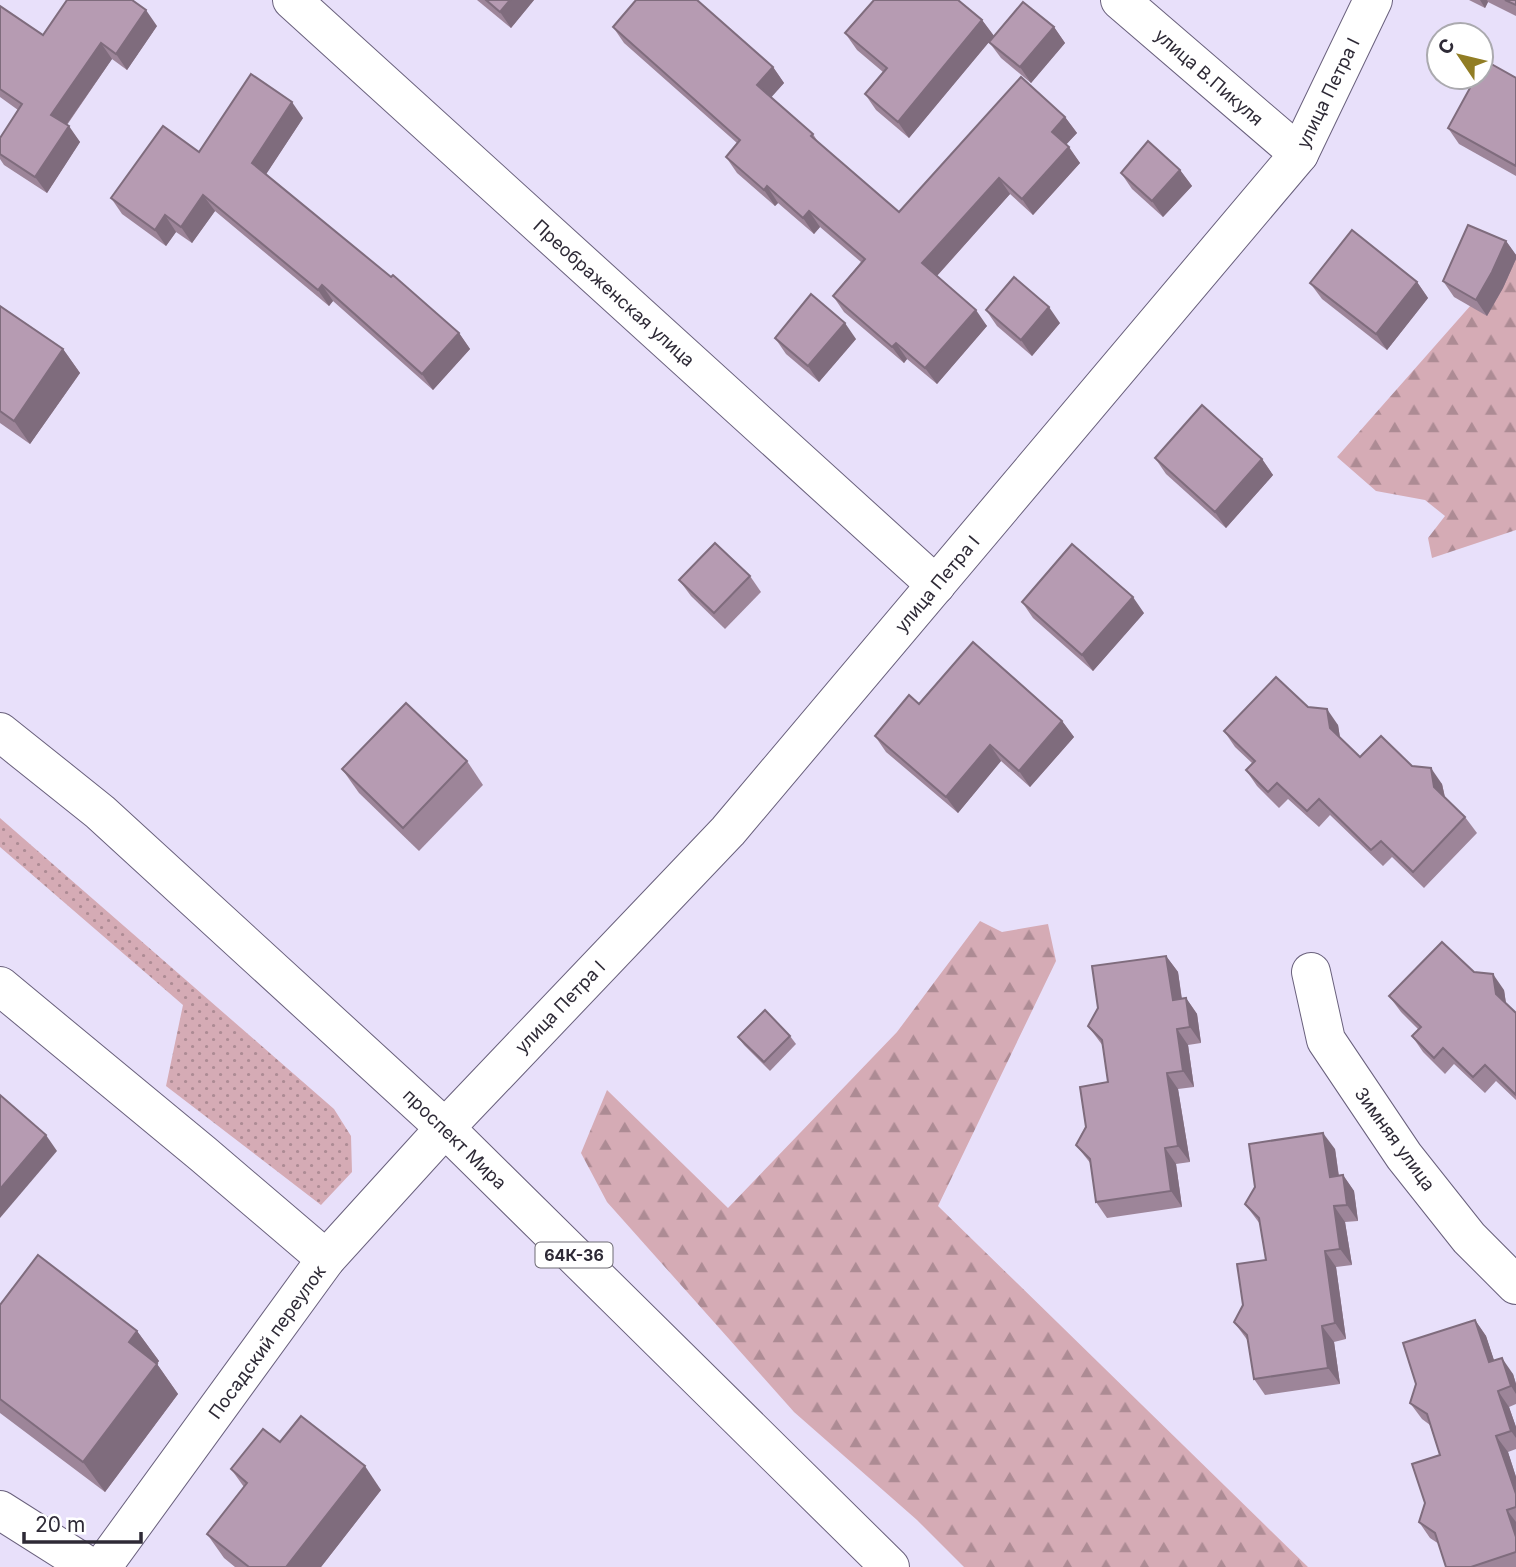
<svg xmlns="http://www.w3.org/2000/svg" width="1516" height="1567" font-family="Inter,sans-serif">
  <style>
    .grass { fill: url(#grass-dots) }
    .forest { fill: url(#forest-firs) }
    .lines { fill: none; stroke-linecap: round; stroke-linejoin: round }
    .minor-casing { stroke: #69607c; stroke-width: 40 }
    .major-casing { stroke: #69607c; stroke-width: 40 }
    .minor { stroke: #fff; stroke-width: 38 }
    .major { stroke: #fff; stroke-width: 38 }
    .wall { fill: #9d8599 }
    .shaded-wall { fill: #7f6c7d }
    .building { fill: #b69bb2; stroke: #7f6c7d; stroke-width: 2 }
    .labels { text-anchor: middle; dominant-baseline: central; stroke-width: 6; stroke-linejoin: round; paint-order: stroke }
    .shield { fill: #fff; stroke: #6d6a72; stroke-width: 2 }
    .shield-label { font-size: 16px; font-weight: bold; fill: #2e2a36 }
    .street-label { font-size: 18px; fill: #2e2a36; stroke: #fff }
  </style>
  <defs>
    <pattern id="grass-dots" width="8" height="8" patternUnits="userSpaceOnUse" patternTransform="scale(1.75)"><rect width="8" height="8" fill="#d5abb5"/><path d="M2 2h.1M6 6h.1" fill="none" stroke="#ad8b94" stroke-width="1.8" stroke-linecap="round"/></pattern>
    <pattern id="forest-firs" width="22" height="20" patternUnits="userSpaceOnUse" patternTransform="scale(1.75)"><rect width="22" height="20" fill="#d5abb5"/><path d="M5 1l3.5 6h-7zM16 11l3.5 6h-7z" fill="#ad8b94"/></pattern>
  </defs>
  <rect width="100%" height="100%" fill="#e8e0fa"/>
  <path class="grass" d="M0,818L334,1109L351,1136L352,1172L321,1205L166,1086L183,1005L0,847Z"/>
  <g class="forest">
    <path d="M1516,254V530L1432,558L1428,538L1445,516L1425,500L1376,491L1337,457Z"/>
    <path d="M980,921L1002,932L1048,924L1056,961L938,1206L1308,1567H964L917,1520L794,1412L607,1202L581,1153L607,1090L728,1208L897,1032Z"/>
  </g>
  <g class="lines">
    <defs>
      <g id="minor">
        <path d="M292,0L936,585"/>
        <path d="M1120,0L1299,154"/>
        <path d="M1311,972L1326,1040L1404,1156L1469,1238L1516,1285"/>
        <path d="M0,986L203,1154L326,1259"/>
        <path d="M0,1510L90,1567"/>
        <path d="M102,1567L326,1259L445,1128L728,831L1299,154L1373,0"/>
      </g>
      <path id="major" d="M0,732L100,812L445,1128L890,1567"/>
    </defs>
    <use href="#minor" class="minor-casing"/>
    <use href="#major" class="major-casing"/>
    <use href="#minor" class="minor"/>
    <use href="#major" class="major"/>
  </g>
  <g class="wall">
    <path d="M477,0H534L511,28Z"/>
    <path d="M1469,0H1516V16L1488,2L1485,8Z"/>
    <path d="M0,6L43,35L157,26L127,70L112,59L67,125L80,142L47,193L4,165L0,159V138L18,110L0,97Z"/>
    <path d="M982,20L994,36L909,138L876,110L865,94L883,72L857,50L845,33Z"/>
    <path d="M613,27L773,67L784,83L771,97L813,134L820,145L899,212L1065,117L1077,133L1066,144L1080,163L1033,215L1010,194L937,276L987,326L937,384L907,359L904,363L844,312L833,296L861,262L820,227L814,234L778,203L775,206L737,173L726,157L737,143L624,43Z"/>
    <path d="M1054,27L1065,43L1031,83L1001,58L989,42Z"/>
    <path d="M1516,78V176L1459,144L1448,128Z"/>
    <path d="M303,118L266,174L459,333L470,349L433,390L333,301L329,306L215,211L192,243L176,232L166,246L122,214L111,198L199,152Z"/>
    <path d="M1180,170L1192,186L1163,217L1132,189L1121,173Z"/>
    <path d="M1506,241L1516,255V259L1503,288L1487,316L1454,297L1443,281Z"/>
    <path d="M1417,282L1428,298L1387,350L1322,299L1310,283Z"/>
    <path d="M0,306L63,349L80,373L30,444L0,423Z"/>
    <path d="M986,310L1060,323L1032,356L997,326Z"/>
    <path d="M775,338L856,339L819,382L786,354Z"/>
    <path d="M1155,458L1262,459L1273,475L1226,528L1166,474Z"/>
    <path d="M750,576L761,592L725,629L691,596L679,580Z"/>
    <path d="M1022,602L1144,613L1093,671L1033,618Z"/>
    <path d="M919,704L1062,721L1074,737L1030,787L1001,761L958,813L886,752L875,736Z"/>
    <path d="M1308,707L1338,725L1340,738L1360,757L1412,766L1442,784L1445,797L1465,817L1477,833L1424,888L1392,857L1383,866L1330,815L1319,827L1288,799L1279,808L1257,786L1246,770L1253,764L1235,747L1224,731Z"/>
    <path d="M467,761L483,785L419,851L359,793L342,769Z"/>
    <path d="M1166,956L1178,972L1182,999L1186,998L1197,1014L1201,1043L1188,1045L1194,1087L1178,1089L1190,1162L1176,1164L1182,1207L1107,1218L1096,1202L1091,1164L1076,1145L1108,1082L1103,1046L1088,1026Z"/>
    <path d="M1504,990L1506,1004L1516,1013V1100L1496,1081L1485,1093L1454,1064L1445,1074L1423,1052L1412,1036L1418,1029L1401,1012L1389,996Z"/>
    <path d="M790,1036L796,1044L770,1071L744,1045L738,1037Z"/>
    <path d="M1335,1149L1339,1176L1343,1175L1354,1191L1358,1221L1345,1222L1352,1265L1336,1267L1346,1339L1334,1342L1340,1384L1265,1395L1254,1379L1248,1341L1234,1322L1266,1260L1260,1224L1245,1204Z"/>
    <path d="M0,1305L137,1331L159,1361L157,1364L178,1394L105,1492L0,1413Z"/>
    <path d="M1475,1320L1486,1336L1494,1361L1513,1374L1516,1384V1404L1509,1407L1516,1427V1449L1508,1452L1516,1477V1567H1446L1439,1544L1430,1538L1419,1522L1440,1455L1430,1425L1422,1419L1410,1403Z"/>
    <path d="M280,1442L381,1490L321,1567H235L224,1558L207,1534L244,1487L231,1469Z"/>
  </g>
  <g class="shaded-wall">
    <path d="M510,0H534L511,28L500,12Z"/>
    <path d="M1480,0H1487L1488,2L1485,8Z"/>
    <path d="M146,10L157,26L127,70L116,54Z"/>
    <path d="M982,20L994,36L909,138L898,122Z"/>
    <path d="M1054,27L1065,43L1031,83L1020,67Z"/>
    <path d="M101,43L112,59L62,131L51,115Z"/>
    <path d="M773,67L784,83L768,101L757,85Z"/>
    <path d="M292,102L303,118L263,179L252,163Z"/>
    <path d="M1065,117L1077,133L1063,148L1052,132Z"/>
    <path d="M69,126L80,142L47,193L35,177Z"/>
    <path d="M1069,147L1080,163L1033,215L1022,199Z"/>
    <path d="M1180,170L1192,186L1163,217L1152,201Z"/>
    <path d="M999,178L1010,194L934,279L922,263Z"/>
    <path d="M767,186L778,203L775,206L764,190Z"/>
    <path d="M203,195L215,211L192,243L181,227Z"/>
    <path d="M809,211L820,227L814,234L803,218Z"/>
    <path d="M165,215L176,232L166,246L155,230Z"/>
    <path d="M1506,241L1516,255V259L1503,288L1487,316L1476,300Z"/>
    <path d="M1417,282L1428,298L1387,350L1376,334Z"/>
    <path d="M322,285L333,301L329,306L318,290Z"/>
    <path d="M1049,307L1060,323L1032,356L1021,340Z"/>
    <path d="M976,310L987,326L937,384L925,368Z"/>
    <path d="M845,323L856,339L819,382L808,366Z"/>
    <path d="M459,333L470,349L433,390L422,374Z"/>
    <path d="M896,343L907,359L904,363L892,347Z"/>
    <path d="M63,349L80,373L30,444L14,421Z"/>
    <path d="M1262,459L1273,475L1226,528L1215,512Z"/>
    <path d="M1133,597L1144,613L1093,671L1082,655Z"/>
    <path d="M1327,709L1338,725L1341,744L1330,728Z"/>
    <path d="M1062,721L1074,737L1030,787L1019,771Z"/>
    <path d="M990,745L1001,761L958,813L946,797Z"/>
    <path d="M1431,768L1442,784L1446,803L1434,787Z"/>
    <path d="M1166,956L1178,972L1184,1016L1173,1000Z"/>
    <path d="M1493,974L1504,990L1507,1010L1496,994Z"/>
    <path d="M1186,998L1197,1014L1201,1043L1190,1027Z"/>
    <path d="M1177,1029L1188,1045L1194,1087L1183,1071Z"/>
    <path d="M1167,1073L1178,1089L1190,1162L1178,1146Z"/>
    <path d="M1323,1133L1335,1149L1341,1193L1330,1177Z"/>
    <path d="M46,1135L57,1151L0,1218V1189Z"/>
    <path d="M1165,1148L1176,1164L1182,1207L1171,1191Z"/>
    <path d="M1343,1175L1354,1191L1358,1221L1347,1205Z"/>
    <path d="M1334,1206L1345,1222L1352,1265L1340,1249Z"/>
    <path d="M1325,1251L1336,1267L1346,1339L1335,1323Z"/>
    <path d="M1475,1320L1486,1336L1500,1378L1489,1362Z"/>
    <path d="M1322,1326L1334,1342L1340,1384L1328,1368Z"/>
    <path d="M137,1331L159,1361L150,1373L129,1342Z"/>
    <path d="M1502,1358L1513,1374L1516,1384V1394L1511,1386Z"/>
    <path d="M157,1364L178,1394L105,1492L83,1462Z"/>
    <path d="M1498,1391L1509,1407L1516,1427V1438L1511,1431Z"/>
    <path d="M1496,1436L1508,1452L1516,1477V1494Z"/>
    <path d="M365,1466L381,1490L321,1567H286Z"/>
    <path d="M1507,1510L1516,1522V1537Z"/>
  </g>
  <g class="building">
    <path d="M67,0H132L146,10L116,54L101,43L51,115L69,126L35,177L0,154V138L22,104L0,89V6L43,35Z"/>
    <path d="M486,0H510L500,12Z"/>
    <path d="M636,0H697L773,67L757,85L813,134L811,136L899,212L1021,77L1065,117L1052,132L1069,147L1022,199L999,178L922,263L976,310L925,368L896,343L892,347L833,296L865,259L809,211L803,218L767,186L764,190L726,157L740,140L613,27Z"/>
    <path d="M874,0H958L982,20L898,122L865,94L887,68L845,33Z"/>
    <path d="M1505,0H1516V5Z"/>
    <path d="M1023,2L1054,27L1020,67L989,42Z"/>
    <path d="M1486,61L1516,78V166L1448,128L1476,77H1481V69Z"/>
    <path d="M251,74L292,102L252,163L391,277L393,275L459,333L422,374L322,285L318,290L203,195L181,227L165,215L155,230L111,198L163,126L199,152Z"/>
    <path d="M1148,141L1180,170L1152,201L1121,173Z"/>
    <path d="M1468,225L1506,241L1492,272L1476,300L1443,281Z"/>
    <path d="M1352,230L1417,282L1376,334L1310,283Z"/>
    <path d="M1014,277L1049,307L1021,340L986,310Z"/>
    <path d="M811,294L845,323L808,366L775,338Z"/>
    <path d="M0,306L63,349L14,421L0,411Z"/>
    <path d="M1202,405L1262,459L1215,512L1155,458Z"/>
    <path d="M715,543L750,576L714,613L679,580Z"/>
    <path d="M1072,544L1133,597L1082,655L1022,602Z"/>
    <path d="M973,642L1062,721L1019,771L990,745L946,797L875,736L909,695L919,704Z"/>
    <path d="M1276,677L1308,707L1327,709L1330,728L1360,757L1381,736L1412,766L1431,768L1434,787L1465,817L1413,872L1381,841L1371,850L1319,799L1307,811L1277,783L1268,792L1246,770L1255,761L1224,731Z"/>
    <path d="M406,703L467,761L403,828L342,769Z"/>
    <path d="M1442,942L1474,972L1493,974L1496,994L1516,1013V1095L1485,1065L1473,1077L1443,1048L1434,1058L1412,1036L1421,1027L1389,996Z"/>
    <path d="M1166,956L1173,1000L1186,998L1190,1027L1177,1029L1183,1071L1167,1073L1178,1146L1165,1148L1171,1191L1096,1202L1090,1159L1076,1145L1086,1127L1080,1087L1108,1082L1102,1040L1088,1026L1098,1008L1092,966Z"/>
    <path d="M765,1010L790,1036L764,1062L738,1037Z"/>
    <path d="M0,1095L46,1135L0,1189Z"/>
    <path d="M1323,1133L1330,1177L1343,1175L1347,1205L1334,1206L1340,1249L1325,1251L1335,1323L1322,1326L1328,1368L1254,1379L1247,1335L1234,1322L1243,1305L1237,1264L1266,1260L1259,1218L1245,1204L1255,1187L1249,1144Z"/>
    <path d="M38,1255L137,1331L129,1342L157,1364L83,1462L0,1399V1305Z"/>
    <path d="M1475,1320L1489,1362L1502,1358L1511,1386L1498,1391L1511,1431L1496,1436L1516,1494V1507L1507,1510L1516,1537V1552L1471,1567H1446L1435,1533L1419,1522L1425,1503L1412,1464L1440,1455L1427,1414L1410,1403L1416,1384L1403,1343Z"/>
    <path d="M301,1416L365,1466L286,1567H249L207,1534L247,1483L231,1469L263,1429L280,1442Z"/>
  </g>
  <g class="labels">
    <rect class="shield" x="535.5" y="1242.5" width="77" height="25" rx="5"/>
    <g class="shield-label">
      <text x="574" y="1255">64К-36</text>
    </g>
    <g class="street-label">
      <text transform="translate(1209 77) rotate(41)">улица В.Пикуля</text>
      <text transform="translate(1328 93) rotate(-64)">улица Петра I</text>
      <text transform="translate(614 293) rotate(42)">Преображенская улица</text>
      <text transform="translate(937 584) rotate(-50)">улица Петра I</text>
      <text transform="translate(560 1007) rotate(-46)">улица Петра I</text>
      <text transform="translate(455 1139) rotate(44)">проспект Мира</text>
      <text transform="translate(1395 1139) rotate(54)">Зимняя улица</text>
      <text transform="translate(267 1342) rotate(-54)">Посадский переулок</text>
    </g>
  </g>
  <g transform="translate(1460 56) rotate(305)"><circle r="33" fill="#ffffff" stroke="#abaaaf" stroke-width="2"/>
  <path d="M0-5L12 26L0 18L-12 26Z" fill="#917d24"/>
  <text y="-10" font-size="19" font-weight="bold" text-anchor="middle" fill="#2e2a36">С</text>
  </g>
  <path d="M24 1532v10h117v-10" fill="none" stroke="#2e2a36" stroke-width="3.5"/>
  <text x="35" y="1532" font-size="21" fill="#2e2a36" stroke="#ffffff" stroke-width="5" paint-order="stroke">20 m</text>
</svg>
